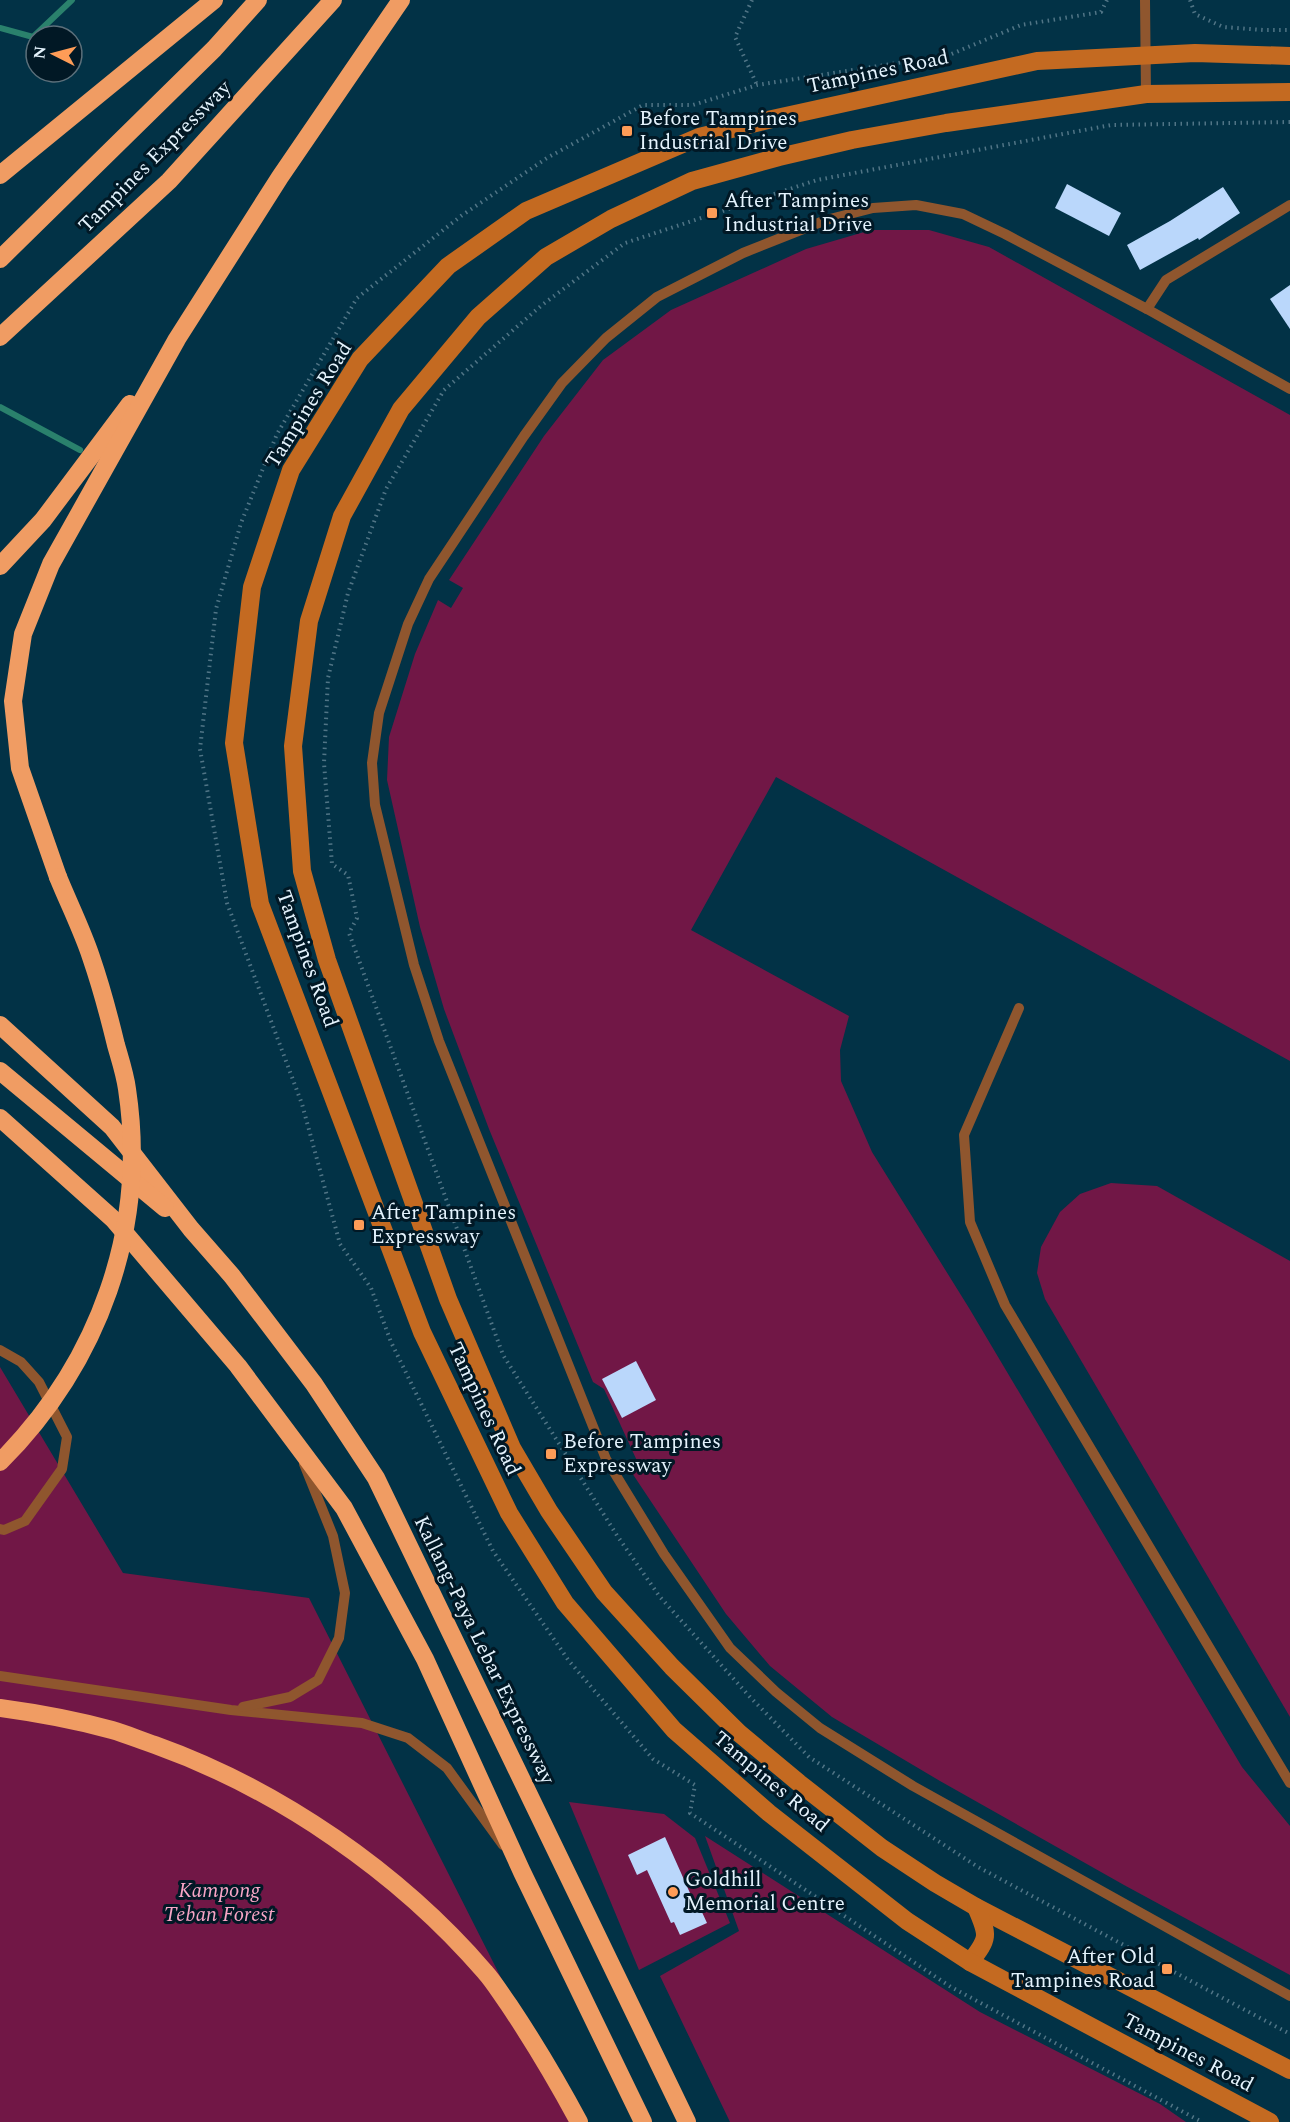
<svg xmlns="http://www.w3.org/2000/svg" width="1290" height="2122" font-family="Spectral,serif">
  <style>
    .green { fill: #711746 }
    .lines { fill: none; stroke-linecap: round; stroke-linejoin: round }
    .stream { stroke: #2a816c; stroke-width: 6 }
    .building { fill: #bad7fb }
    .path { stroke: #517586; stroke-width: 4; stroke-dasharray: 1.5 4.5; stroke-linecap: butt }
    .lane { stroke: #8f562e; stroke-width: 10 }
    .secondary { stroke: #c46a21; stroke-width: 18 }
    .highway { stroke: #f09c63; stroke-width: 18 }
    .highway-bridge { stroke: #f09c63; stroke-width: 18 }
    .poi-dot { fill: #fe9c57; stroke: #011825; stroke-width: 2 }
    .labels { text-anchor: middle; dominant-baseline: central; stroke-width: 6; stroke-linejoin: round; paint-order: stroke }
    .street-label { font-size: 21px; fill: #e4f3fd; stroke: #011825 }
    .poi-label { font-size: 21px; fill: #e4f3fd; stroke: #011825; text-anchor: start }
    .park-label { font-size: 21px; font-style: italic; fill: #f8a5c6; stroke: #011825 }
  </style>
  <rect width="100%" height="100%" fill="#023246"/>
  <g class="green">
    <path d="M871,230H929L989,247L1290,415V1061L776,777L691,930L849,1016L840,1050L841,1081L872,1152L969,1308L1242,1767L1290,1826V1975L1124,1885L940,1781L832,1717L770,1666L726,1614L632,1473L638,1463L604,1389L593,1382L489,1129L444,1009L420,927L387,780L389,737L415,654L438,600L451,608L463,588L449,580L544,436L603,360L671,310L806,249Z"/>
    <path d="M1111,1183L1157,1186L1290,1261V1717L1045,1299L1037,1273L1041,1247L1060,1212L1080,1194Z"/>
    <path d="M0,1367L123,1573L309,1598L574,2122H0Z"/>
    <path d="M569,1802L664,1814L695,1838L730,1923L639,1970Z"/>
    <path d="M705,1836L980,2012L1160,2104L1186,2122H730L660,1976L739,1931Z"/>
  </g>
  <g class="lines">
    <g class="stream">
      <path d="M0,28L33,37L72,0"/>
      <path d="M0,407L80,450"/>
    </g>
  </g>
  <g class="building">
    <path d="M1067,184L1121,213L1109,236L1055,208Z"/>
    <path d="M1223,187L1240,213L1199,240L1198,238L1140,270L1127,245L1170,221Z"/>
    <path d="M1290,285V329L1270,299Z"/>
    <path d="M636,1361L656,1400L622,1418L602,1379Z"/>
    <path d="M665,1837L698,1911L701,1910L707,1923L680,1935L674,1922L671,1923L647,1870L637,1875L628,1855Z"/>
  </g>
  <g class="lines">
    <g class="path">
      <path d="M752,0L735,37L757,85"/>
      <path d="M1107,0L1101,12L1021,25L949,55L757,85L693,105H643L547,158L461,216L357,298L277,434L241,523L216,609L200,749L227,903L302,1104L340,1244L371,1288L391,1342L493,1551L569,1661L653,1759L695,1785L690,1813L951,1987L1202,2122"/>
      <path d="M1190,0L1195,14L1223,27L1263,30H1290"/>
      <path d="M1290,122L1111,125L817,180L625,243L542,305L444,390L386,489L348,593L328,678L324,763L332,864L348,875L357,918L349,933L503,1355L618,1537L660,1597L750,1697L809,1757L978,1867L1290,2034"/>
    </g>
    <g class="lane">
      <path d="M1145,0L1146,94"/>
      <path d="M1147,309L1166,280L1290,205"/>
      <path d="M1290,389L1147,309L1005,234L963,214L916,205L873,208L826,220L743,253L657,297L606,338L562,383L524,436L429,579L408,624L379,713L372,763L375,805L414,965L439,1041L606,1459L664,1554L730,1648L776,1692L820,1728L913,1786L1290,1996"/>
      <path d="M1019,1008L964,1135L970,1222L1005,1305L1290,1783"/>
      <path d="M0,1350L21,1362L39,1382L67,1437L62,1469L25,1521L4,1530L0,1529"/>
      <path d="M0,1676L231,1710L362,1723L408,1738L447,1768L503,1845"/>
      <path d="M243,1707L290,1697L318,1680L339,1638L345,1593L333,1536L304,1464"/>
    </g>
    <g class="secondary">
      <path d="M1290,92L1146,94L946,123L852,140L779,157L692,181L611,219L546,257L478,317L401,409L342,516L309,621L293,746L302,871L327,960L448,1299L512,1448L549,1511L604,1592L672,1667L739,1733L799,1783L882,1848L935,1883L976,1907L1290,2070"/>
      <path d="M970,1962C990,1937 988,1935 976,1907"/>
      <path d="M1270,2122L970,1962L907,1921L769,1813L674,1730L565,1603L509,1513L422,1332L260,904L234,743L252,587L291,470L360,359L448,266L526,211L699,137L772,119L1037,61L1195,53L1290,56"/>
    </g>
    <g class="highway">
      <path d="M0,175L214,0"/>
      <path d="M0,259L214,49L258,0"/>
      <path d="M0,337L169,181L333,0"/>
      <path d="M0,566L43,520L130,404"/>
      <path d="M58,877L20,768L13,701L23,634L51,564L177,339L280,177L401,0"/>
      <path d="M0,1025L112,1127L191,1229L232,1276L314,1384L376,1478L687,2122"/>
      <path d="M0,1071L165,1208"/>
      <path d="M0,1118L113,1219L238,1366L344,1508L425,1659L522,1872L643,2122"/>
      <path d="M0,1708C37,1713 75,1720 112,1730C126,1734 140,1740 155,1745C278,1789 399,1872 485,1972C494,1982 501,1994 509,2005C535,2044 557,2081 579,2122"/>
    </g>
    <path class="highway-bridge" d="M0,1462C99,1363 148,1228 127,1089C125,1074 120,1059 116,1045C109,1016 101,986 91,957C82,930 69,904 58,877"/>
  </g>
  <g class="poi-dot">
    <rect x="621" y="125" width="12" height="12" rx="3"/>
    <rect x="706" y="207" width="12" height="12" rx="3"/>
    <rect x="353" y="1219" width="12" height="12" rx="3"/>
    <rect x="545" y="1448" width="12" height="12" rx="3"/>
    <circle cx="673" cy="1892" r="6"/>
    <rect x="1161" y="1963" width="12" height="12" rx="3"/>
  </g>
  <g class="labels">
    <g class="street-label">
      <text transform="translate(878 72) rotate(-12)">Tampines Road</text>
      <text transform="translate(155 157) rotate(-45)">Tampines Expressway</text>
      <text transform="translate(309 405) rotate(-58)">Tampines Road</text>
      <text transform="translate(307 959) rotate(70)">Tampines Road</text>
      <text transform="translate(484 1409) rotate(65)">Tampines Road</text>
      <text transform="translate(484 1650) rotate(64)">Kallang-Paya Lebar Expressway</text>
      <text transform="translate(771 1782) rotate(40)">Tampines Road</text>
      <text transform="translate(1188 2053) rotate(28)">Tampines Road</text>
    </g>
    <g class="poi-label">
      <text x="639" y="119">Before Tampines<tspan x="639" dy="24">Industrial Drive</tspan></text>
      <text x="724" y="201">After Tampines<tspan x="724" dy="24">Industrial Drive</tspan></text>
      <text x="371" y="1213">After Tampines<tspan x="371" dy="24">Expressway</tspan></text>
      <text x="563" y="1442">Before Tampines<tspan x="563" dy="24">Expressway</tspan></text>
      <text x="685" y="1880">Goldhill<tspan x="685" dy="24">Memorial Centre</tspan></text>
      <text x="1155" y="1957" text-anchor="end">After Old<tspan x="1155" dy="24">Tampines Road</tspan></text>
    </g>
    <g class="park-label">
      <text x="219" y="1891">Kampong<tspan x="219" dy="24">Teban Forest</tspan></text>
    </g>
  </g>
  <g transform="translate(54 54) rotate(276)"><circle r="28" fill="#011825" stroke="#5c707b" stroke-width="1.5"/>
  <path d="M0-4.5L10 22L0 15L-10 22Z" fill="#fe9c57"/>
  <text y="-9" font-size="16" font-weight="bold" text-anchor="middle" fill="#e4f3fd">N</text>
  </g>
</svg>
